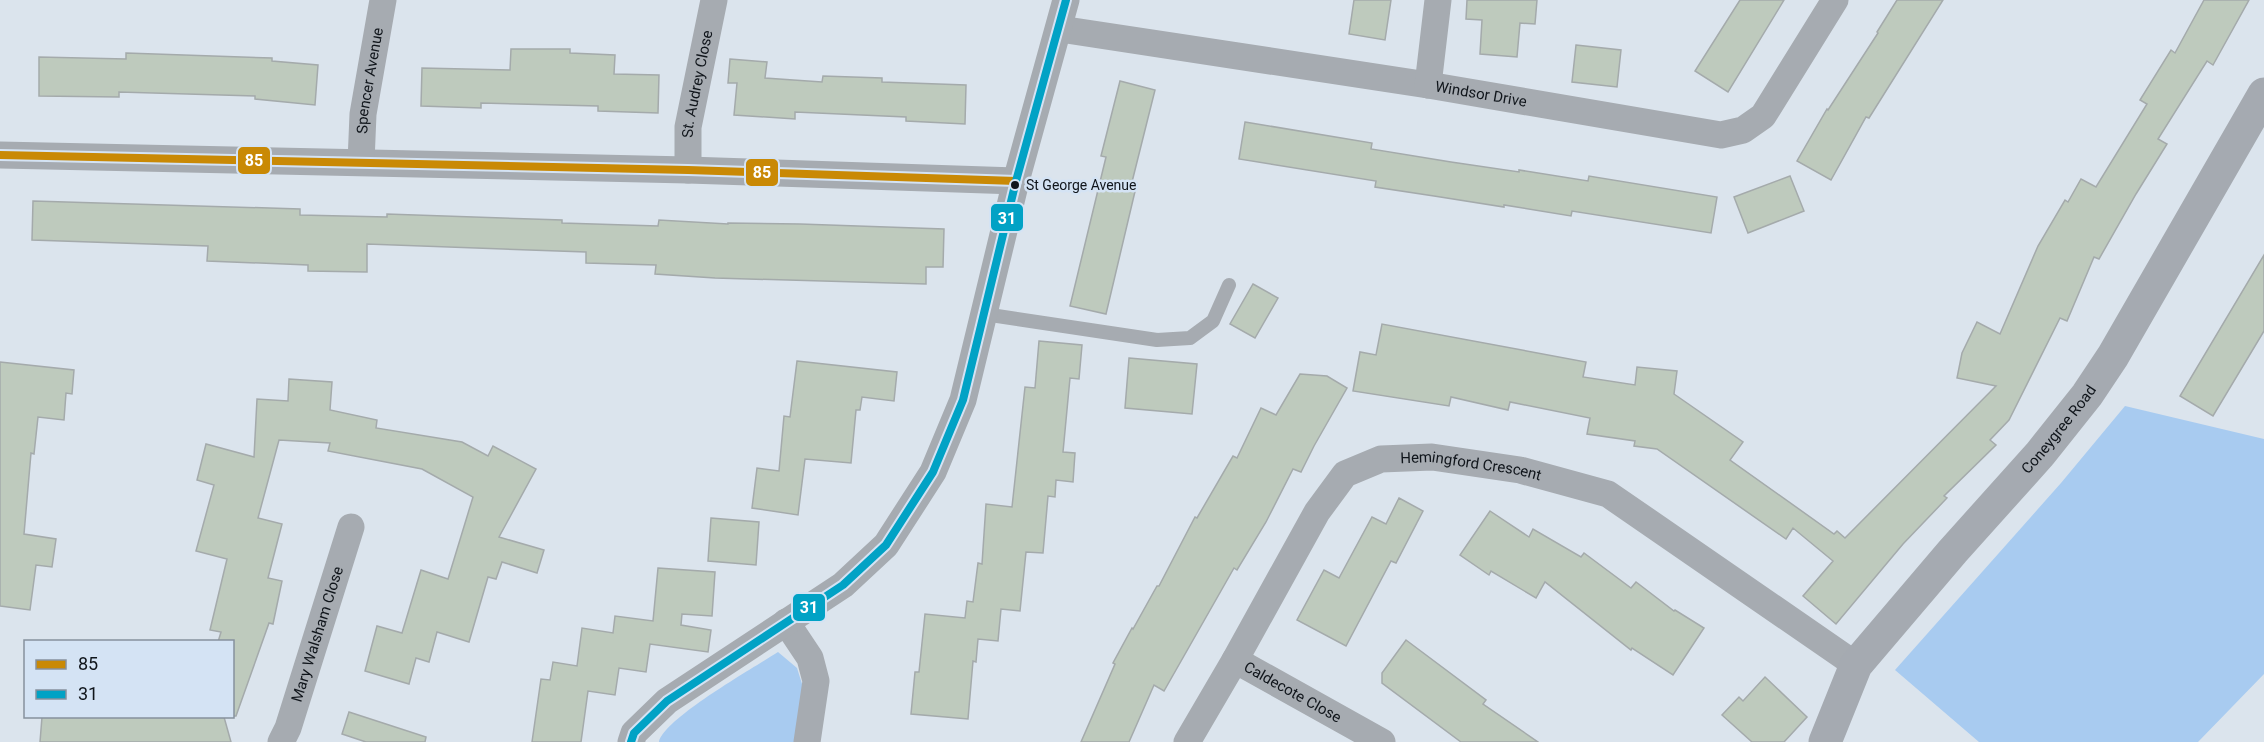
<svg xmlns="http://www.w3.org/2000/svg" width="2264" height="742" font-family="Roboto,sans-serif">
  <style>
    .green { fill: #a8cbf0 }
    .building { fill: #becabd; stroke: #a4aaab; stroke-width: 1.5 }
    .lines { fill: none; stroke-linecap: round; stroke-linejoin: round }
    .lane { stroke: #a6abb1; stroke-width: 14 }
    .street { stroke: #a6abb1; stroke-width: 27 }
    .secondary { stroke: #a5aab1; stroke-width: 33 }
    .bus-1-casing { stroke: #d4e3f4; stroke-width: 12 }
    .bus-2-casing { stroke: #d4e3f4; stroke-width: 12 }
    .bus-1 { stroke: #c98905; stroke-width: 8 }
    .bus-2 { stroke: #01a2c5; stroke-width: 8 }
    .bus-dot { fill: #10151b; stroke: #d4e3f4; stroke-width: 2 }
    .labels { text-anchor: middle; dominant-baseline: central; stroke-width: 5; stroke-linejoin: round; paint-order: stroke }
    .bus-label { font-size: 14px; fill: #10151b; stroke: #d4e3f4; text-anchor: start }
    .street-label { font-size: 15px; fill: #10151b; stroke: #d4e3f4 }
    .line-badge { stroke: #d4e3f4; stroke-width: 2 }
    .badge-label { font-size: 16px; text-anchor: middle; font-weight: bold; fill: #fff }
  </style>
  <rect width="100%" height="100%" fill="#dbe4ed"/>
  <g class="green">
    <path d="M2125,406L2264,439V674L2198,742H1979L1895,670L2061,483Z"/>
    <path d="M778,652L797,668L803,687L800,742H659C663,719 755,667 778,652Z"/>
  </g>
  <g class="building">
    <path d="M1354,0H1391L1385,40L1349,34Z"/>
    <path d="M1467,0H1537L1535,24L1520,23L1517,57L1480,54L1482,20L1466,19Z"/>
    <path d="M1740,0H1784L1728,92L1695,71Z"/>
    <path d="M1897,0H1943L1869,118L1866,117L1831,180L1797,161L1827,109L1828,110L1878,33L1877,32Z"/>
    <path d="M2204,0H2249L2213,65L2207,61L2158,139L2167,144L2136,194L2099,259L2094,257L2067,321L2060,318L2009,420L1990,440L1996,445L1944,496L1947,498L1903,544L1836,624L1803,596L1833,561L1793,528L1786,539L1657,449L1634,446L1635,441L1587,434L1590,418L1510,402L1508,410L1451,397L1449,406L1353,391L1360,352L1376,355L1382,324L1586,362L1583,377L1635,385L1637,367L1677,371L1674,394L1743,442L1730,460L1834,534L1837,531L1845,538L1996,386L1957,378L1962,353L1977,322L2000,334L2038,246L2065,200L2068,202L2081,179L2096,187L2147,104L2140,100L2171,50L2175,53Z"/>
    <path d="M1576,45L1621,50L1617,87L1572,82Z"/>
    <path d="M511,49H570V53L615,55L614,74L659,75L658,113L598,111V106L481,103V108L421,106L422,68L510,70Z"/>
    <path d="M126,53L272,58V61L318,65L315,105L255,99V96L119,92V97L39,96V57L126,59Z"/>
    <path d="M730,59L767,62L765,78L822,82L823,76L882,78V82L966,85L965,124L906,121V117L795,112V119L734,115L737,83H728Z"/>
    <path d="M1120,81L1155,90L1132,182L1137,183L1106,314L1070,306L1106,157L1101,156Z"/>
    <path d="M1245,122L1372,143L1371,149L1451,162L1519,172V170L1588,181L1589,176L1717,197L1711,233L1572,211L1571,216L1504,205V207L1434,196L1375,187L1376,181L1239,159Z"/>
    <path d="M1790,176L1804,211L1748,233L1734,197Z"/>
    <path d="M33,201L300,209V215L387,217V214L562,220V223L658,226L659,220L728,224V223L800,224L944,229L943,267H926V284L715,278L655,274L656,265L586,263V252L367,244V272L308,271V265L207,261L208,246L32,240Z"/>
    <path d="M2264,255V331L2213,416L2180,396Z"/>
    <path d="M1253,284L1278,298L1255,338L1230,324Z"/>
    <path d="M1039,341L1082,345L1079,379L1070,378L1063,452L1075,453L1073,482L1056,480L1055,497L1048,496L1043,553L1026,552L1020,611L1001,609L998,641L978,639L976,662L973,661L968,719L911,714L915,672H919L925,614L965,618L967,601L973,602L978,563L982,564L986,504L1012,507L1025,387L1035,388Z"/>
    <path d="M1129,358L1197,364L1192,414L1125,408Z"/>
    <path d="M797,361L897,372L894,401L862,397L860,410H856L851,463L805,459L798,515L752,508L757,468L779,471L784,416L790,417Z"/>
    <path d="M0,362L74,370L72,394L66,393L64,420L38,417L34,454L31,453L24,534L56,539L52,567L36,565L30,610L0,606Z"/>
    <path d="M1300,374L1327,376L1347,388L1314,446L1301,472L1293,469L1266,522L1237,570L1234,568L1164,691L1154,685L1129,742H1081L1115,664L1113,663L1132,628L1133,629L1157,586H1159L1195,517L1197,518L1233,456L1237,458L1261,408L1276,415Z"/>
    <path d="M289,379L332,382L330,410L377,420L376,428L462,442L488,456L493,446L536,469L499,537L544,550L537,573L502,562L496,579L488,577L469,642L437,632L429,662L416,658L409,684L365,671L377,626L402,633L421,570L448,579L473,497L422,469L328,451L330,443L279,440L258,518L282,524L268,578L282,581L273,624L269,623L236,716H232V642H218L221,632L210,630L227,559L196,551L214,485L197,480L206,444L254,457L257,399L288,401Z"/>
    <path d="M1399,498L1423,511L1396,563L1391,561L1346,646L1297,620L1324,570L1339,578L1372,517L1386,524Z"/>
    <path d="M1490,511L1529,537L1533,529L1581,557L1584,553L1631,588L1636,582L1674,611L1675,610L1704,628L1673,675L1632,648L1631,650L1545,582L1536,598L1491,571L1489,575L1460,555Z"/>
    <path d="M711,518L759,522L756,565L708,561Z"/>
    <path d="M658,568L715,572L712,616L682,614L681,625L711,630L708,652L650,644L646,672L619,668L615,695L588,691L581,742H532L541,679L550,680L553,662L577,666L582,628L613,633L615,616L653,621Z"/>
    <path d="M1406,640L1486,700L1483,704L1538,742H1461L1382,683V673Z"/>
    <path d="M1765,677L1807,717L1784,742H1752L1722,715L1739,697L1743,701Z"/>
    <path d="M349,712L426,737L425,742H366L342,734Z"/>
    <path d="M42,717H224L231,742H40Z"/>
  </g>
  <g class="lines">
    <path class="lane" d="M984,314L1157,340L1190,338L1213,321L1229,285"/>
    <g class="street">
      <path id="s1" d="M1060,29L1428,85L1721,135L1743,130L1763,116L1835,0"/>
      <path d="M1428,85L1438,0"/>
      <path d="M0,155L688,170L1016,181"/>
      <path id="s2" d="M361,162L363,114L383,0"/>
      <path id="s3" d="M688,170V127L714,0"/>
      <path d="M786,622L810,658L816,681L807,742"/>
      <path id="s4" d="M1235,660L1382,742"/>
      <path id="s5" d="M281,742L288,728L351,527"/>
      <path d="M631,742L634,733L667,701L843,585L886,545L933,472L963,400L1016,181L1066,0"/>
      <path id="s6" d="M1187,742L1235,660L1317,512L1345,474L1381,459L1432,457L1520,470L1608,494L1856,665"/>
    </g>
    <path class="secondary" id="s7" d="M1825,742L1856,665L1953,551L2040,454L2087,395L2113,356L2264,94"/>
    <defs>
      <path id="bus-1" d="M0,155L688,170L1016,181"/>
      <path id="bus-2" d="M631,742L634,733L667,701L843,585L886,545L933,472L963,400L1016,181L1066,0"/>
    </defs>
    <use href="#bus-1" class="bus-1-casing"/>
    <use href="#bus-2" class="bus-2-casing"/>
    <use href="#bus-1" class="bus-1"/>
    <use href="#bus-2" class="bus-2"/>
  </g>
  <circle class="bus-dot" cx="1015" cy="185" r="5"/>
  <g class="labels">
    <g class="bus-label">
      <text x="1026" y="185">St George Avenue</text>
    </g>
    <g class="street-label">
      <text stroke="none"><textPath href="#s2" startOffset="82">Spencer Avenue</textPath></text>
      <text stroke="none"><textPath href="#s3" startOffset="87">St. Audrey Close</textPath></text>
      <text stroke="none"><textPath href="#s1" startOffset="426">Windsor Drive</textPath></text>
      <text stroke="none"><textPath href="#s7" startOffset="394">Coneygree Road</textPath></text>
      <text stroke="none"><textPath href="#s6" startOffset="441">Hemingford Crescent</textPath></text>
      <text stroke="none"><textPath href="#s5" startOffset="114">Mary Walsham Close</textPath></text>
      <text stroke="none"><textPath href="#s4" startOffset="66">Caldecote Close</textPath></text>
    </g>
  </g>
  <g class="line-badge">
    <rect x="237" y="146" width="34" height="29" rx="6" fill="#c98905"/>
    <rect x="745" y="158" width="34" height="29" rx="6" fill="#c98905"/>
    <rect x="990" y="203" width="34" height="29" rx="6" fill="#01a2c5"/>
    <rect x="792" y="593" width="34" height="29" rx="6" fill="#01a2c5"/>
  </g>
  <g class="badge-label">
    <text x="254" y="166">85</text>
    <text x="762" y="178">85</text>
    <text x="1007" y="224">31</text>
    <text x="809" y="613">31</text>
  </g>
  <rect x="24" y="640" width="210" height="78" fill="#d4e3f4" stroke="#86919d" stroke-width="1.5"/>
  <rect x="36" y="660" width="30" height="9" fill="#c98905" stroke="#86919d" stroke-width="1.5"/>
  <text x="78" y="670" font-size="18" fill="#10151b">85</text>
  <rect x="36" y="690" width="30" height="9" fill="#01a2c5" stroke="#86919d" stroke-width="1.5"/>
  <text x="78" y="700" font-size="18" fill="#10151b">31</text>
</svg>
